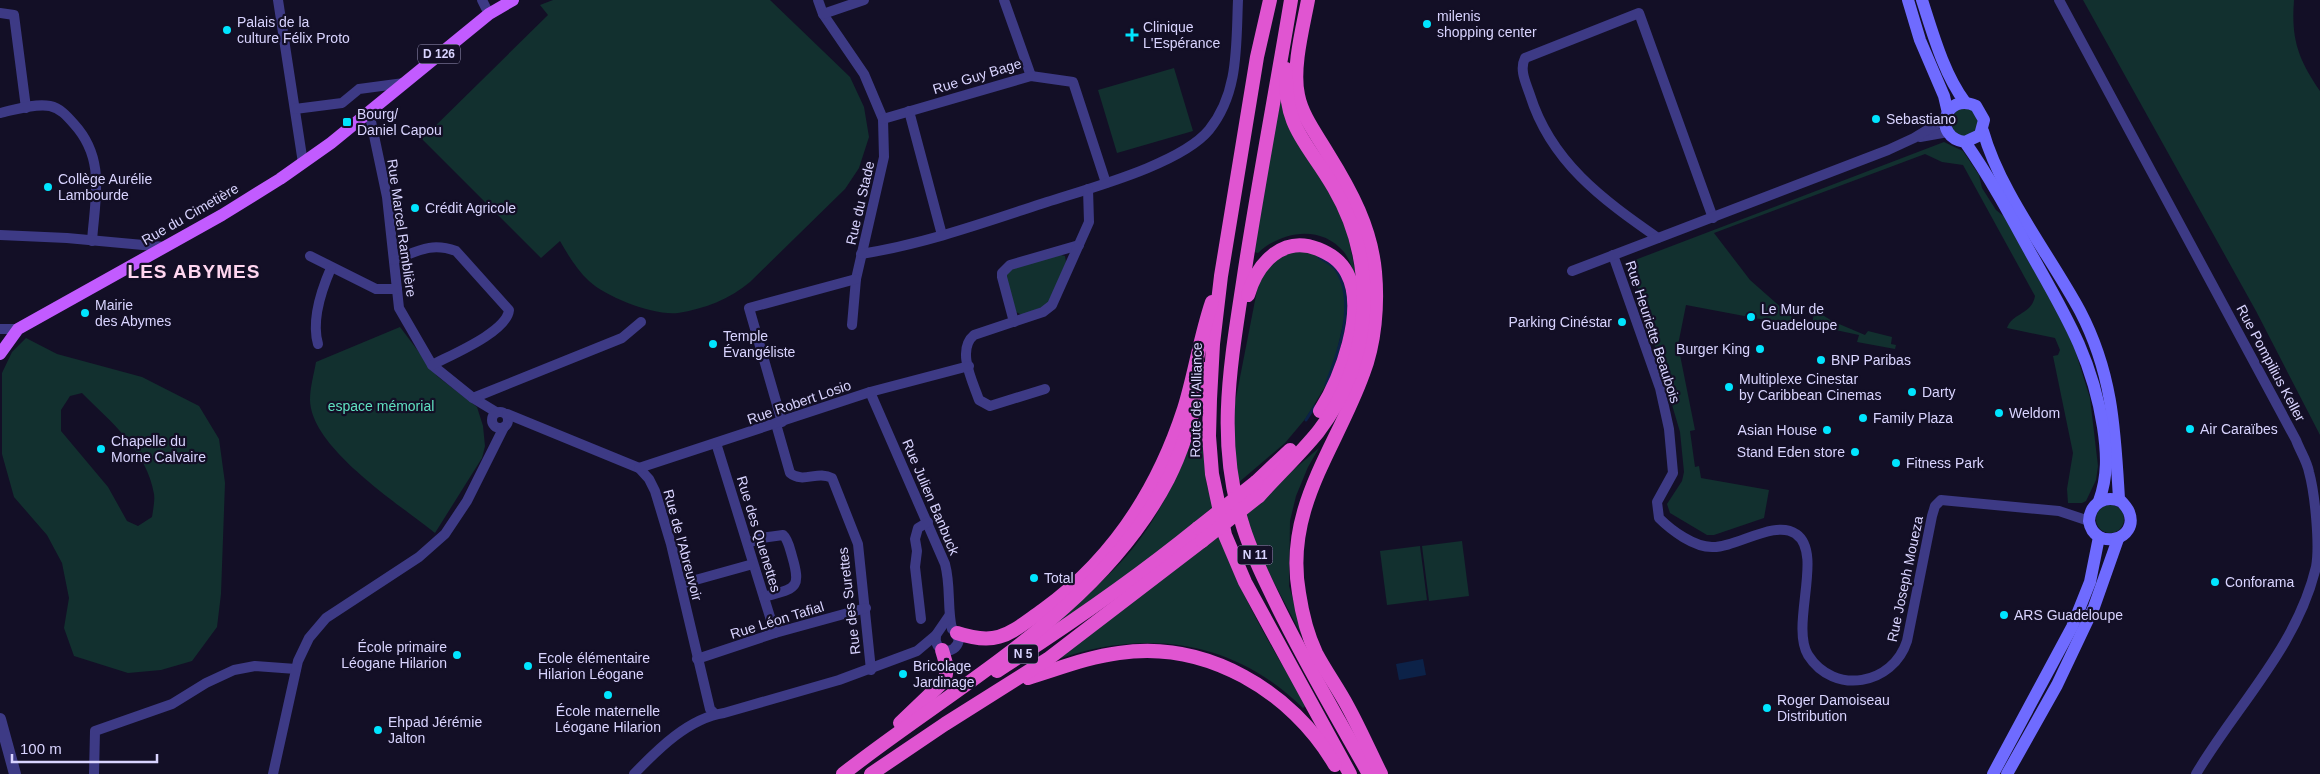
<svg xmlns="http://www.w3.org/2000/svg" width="2320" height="774" font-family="Arial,sans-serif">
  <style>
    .green { fill: #12302f; fill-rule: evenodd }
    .water { fill: #0c2248 }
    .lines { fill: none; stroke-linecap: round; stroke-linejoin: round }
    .stream { stroke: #0c2248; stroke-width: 3 }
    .minor { stroke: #3d3a85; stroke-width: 10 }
    .tertiary { stroke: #3d3a85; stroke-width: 12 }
    .secondary { stroke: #6f6bff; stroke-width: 12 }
    .primary { stroke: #c25bff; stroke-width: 12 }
    .trunk { stroke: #e055d1; stroke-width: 14 }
    .trunk-bridge { stroke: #e055d1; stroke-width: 14 }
    .poi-dot { fill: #00e5ff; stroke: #130f26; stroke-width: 2 }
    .labels { text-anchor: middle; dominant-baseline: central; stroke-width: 4.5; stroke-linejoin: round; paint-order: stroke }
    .shield { fill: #130f26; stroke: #9e99be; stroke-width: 1 }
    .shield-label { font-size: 12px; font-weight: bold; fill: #d9d4ff }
    .poi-label { font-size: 14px; fill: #d9d4ff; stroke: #130f26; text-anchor: start }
    .street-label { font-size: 14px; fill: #d9d4ff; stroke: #130f26 }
    .park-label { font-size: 14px; fill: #5fe0c0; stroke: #130f26 }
    .district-label { font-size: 19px; font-weight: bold; letter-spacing: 1px; fill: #ffd6f0; stroke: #130f26 }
  </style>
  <rect width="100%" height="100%" fill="#130f26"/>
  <g class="green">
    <path d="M553,0H770L850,77L864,107L869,137L859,168L845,189L750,282C730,299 704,309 678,313C654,316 606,297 589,281C577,270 568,255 560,241L541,258L422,139L548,15L540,5Z"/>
    <path d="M2083,0H2294C2291,39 2298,59 2320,91V435L2256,311Z"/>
    <path d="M1174,68L1193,131L1117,153L1098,90Z"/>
    <path d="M1280,96L1289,128L1335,202L1347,231L1357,280C1353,271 1350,260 1344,252C1321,224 1281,231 1258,253L1254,252Z"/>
    <path d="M1961,107L1976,110L1979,129L1967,138L1953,133L1950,118Z"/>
    <path d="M1944,142L1963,151L1979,175L1982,188L1996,210L2006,218L2070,334L2090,398L2098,466L2096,480L2086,501L2082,503H2068L2067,489L2073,453L2053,356L2058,355L2060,350L2055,338L2007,328C2012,313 2032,314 2035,296L1963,165L1942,162L1925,154L1714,233L1750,280L1793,318L1792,325L1686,305L1678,345L1695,430L1690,431L1695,467L1699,466L1701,478L1769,490L1764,518L1714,535H1707L1670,513L1667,504L1682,481L1684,472L1680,432L1633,272L1635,260Z"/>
    <path d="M1308,249L1337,266L1344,283L1347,307L1331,377L1306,418L1285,443L1238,483L1234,466V408L1260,275L1279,253Z"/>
    <path d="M1057,254L1065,256L1066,262L1048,305L1022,315L1016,312L1006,277L1008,270Z"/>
    <path d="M1810,307L1832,321L1865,335L1868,331L1892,337L1891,344L1896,345L1895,349L1857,342L1859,335L1812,325L1814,313L1809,312Z"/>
    <path d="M400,327L437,376L477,407L483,426L485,446L482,458L435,533C399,504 311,448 310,400C310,387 314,374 316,362Z"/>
    <path d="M26,338L57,354L142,377L199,406L219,439L225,483L221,594L217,627L192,661L161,670L128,673L74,656L64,628L69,598L62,563L47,535L14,497L2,454V373L12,352ZM82,393C111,422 147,451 154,494C155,501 153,510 152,517L138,526L127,521L108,487L61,431V410L70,396Z"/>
    <path d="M1200,419L1207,486L1214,506L1154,556L1082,608L1011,652C1048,623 1089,596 1121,562C1157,524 1182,468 1200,419Z"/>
    <path d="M1319,448L1308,467L1296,496L1290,521L1289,586L1303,632L1301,634L1259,554L1244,512Z"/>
    <circle cx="2110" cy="519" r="14"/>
    <path d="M1218,534C1241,595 1272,650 1307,705L1303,708C1233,639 1143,628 1053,661Z"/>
    <path d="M1462,541L1469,596L1429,601L1422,546Z"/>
    <path d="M1420,546L1427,600L1387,605L1380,551Z"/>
  </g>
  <path class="water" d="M1423,659L1426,675L1399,680L1396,664Z"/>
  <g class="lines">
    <g class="stream">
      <path d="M1319,257C1324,260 1331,264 1335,268C1358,301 1339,351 1326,385"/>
      <path d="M1306,420L1315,406"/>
    </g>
    <g class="minor">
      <path d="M278,0L303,163"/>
      <path d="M482,0L489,14"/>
      <path d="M818,0L823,14L864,74L883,119L884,157L856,279L852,325"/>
      <path d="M1004,0L1031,76"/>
      <path d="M2059,0L2296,440C2300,451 2307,461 2309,472C2315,494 2320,545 2316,567C2297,647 2237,705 2196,774"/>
      <path d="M0,13L14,15L26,108"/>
      <path d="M823,14L864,0"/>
      <path d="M295,109L342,103L359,89L404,83"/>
      <path d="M909,111L942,235"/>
      <path d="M369,112L387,197L399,308L432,365L473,398L496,412"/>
      <path d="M0,113C14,110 35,103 50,106C60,108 67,116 74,124C106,159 95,198 92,241"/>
      <path d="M883,119L1031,76L1073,82L1106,183"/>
      <path d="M1920,137L1948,132"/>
      <path d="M0,235L67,238L165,247"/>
      <path d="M1658,238C1602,199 1551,162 1530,95C1526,83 1519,70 1525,58L1639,13L1713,218"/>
      <path d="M861,254C925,244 986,222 1047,202C1090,188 1181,164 1209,130C1239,93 1236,46 1238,0"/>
      <path d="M1613,255L1660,388L1669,429L1673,473L1657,502L1659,518C1672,531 1694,547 1712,547C1736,548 1775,519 1796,534C1824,553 1790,625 1808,655C1834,696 1893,685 1907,641L1932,516L1935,506L1941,500L2059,511L2089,521"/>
      <path d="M310,256L376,289H397"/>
      <path d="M394,260C418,251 431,242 456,251L509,310C507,332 451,355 432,365"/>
      <path d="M1572,271L1888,150L1914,138L1945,119"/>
      <path d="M1014,322L1002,277V273L1010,265L1079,245"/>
      <path d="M0,329H18"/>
      <path d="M318,344C311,320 321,291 331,268"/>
      <path d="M1045,389L990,406L979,400C973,382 956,350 974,335L1043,312L1052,305L1089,222L1088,189"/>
      <path d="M870,392L945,564C951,586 947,608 952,629"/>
      <path d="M473,398L622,338L641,322"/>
      <circle cx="500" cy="420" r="8"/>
      <path d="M507,414L639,468L649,479L655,491L671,544L710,709L714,713"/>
      <path d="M782,422L749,308L856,279"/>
      <path d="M776,424L790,473C803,484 818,470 832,478L858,544L871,670"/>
      <path d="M716,443L775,633"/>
      <path d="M639,468L870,392L969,366"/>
      <path d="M748,543L761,538L783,535C788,539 790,549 792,556C802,590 795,588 764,597"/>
      <path d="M681,584L753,564"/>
      <path d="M921,619L915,567L917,551L915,539L918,528L928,522"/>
      <path d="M936,635C933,653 955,657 959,640L953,629"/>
      <path d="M697,659L775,633L866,608"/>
      <path d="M94,774L95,731L172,704L206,683L234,670L255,666L296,669"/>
      <path d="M273,774L298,661L309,638L326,618L419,557L445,534L467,501L504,427"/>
      <path d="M634,774C658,749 689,718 724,713L839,680L917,651L936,635L949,616"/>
    </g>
    <path class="tertiary" d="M0,719L15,774"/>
    <g class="secondary">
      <path d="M1908,0L1920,40L1944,96L1948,113"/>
      <path d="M1922,0C1933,34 1944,74 1965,102"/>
      <path d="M1983,131C2000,192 2049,254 2080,311C2113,374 2115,431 2119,499C2123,503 2127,507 2129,512C2140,540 2094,552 2089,521C2090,503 2106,494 2122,502"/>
      <path d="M1965,142L1980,135L1984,120L1976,106C1945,91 1931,137 1965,142C1989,176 2009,213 2029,250C2063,311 2092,356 2103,427C2107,453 2108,476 2099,501"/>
      <path d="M1993,774L2072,627L2090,582L2099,537"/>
      <path d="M2007,774L2057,685L2094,607L2118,539"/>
    </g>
    <path class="primary" d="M0,354L18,329L222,215L280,179L331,143L489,14L513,0"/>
    <g class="trunk">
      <path d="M1270,0L1257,57L1221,276L1213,344L1210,399L1209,436L1212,474L1225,535L1245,582L1350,774"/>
      <path d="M1291,0C1276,90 1259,179 1245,269C1232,357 1215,436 1242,523C1249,548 1261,572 1272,595C1301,656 1336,715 1369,774"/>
      <path d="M1308,0C1303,27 1292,68 1298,95C1302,116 1317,135 1328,154C1351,191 1371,228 1375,272C1378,305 1375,343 1363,374C1336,449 1284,508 1299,593C1302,613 1308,636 1316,653C1326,672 1338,688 1348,707C1360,729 1370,752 1381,774"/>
      <path d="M1248,295C1257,264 1282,235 1318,249C1330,254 1340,260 1347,273C1367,310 1341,378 1320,411"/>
      <path d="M1256,482L1290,450"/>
      <path d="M1259,496C1278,475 1300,454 1318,432C1372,362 1379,265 1334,188C1307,141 1284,130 1286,69"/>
      <path d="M957,633C999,647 1010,633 1043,610C1112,560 1158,489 1184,409C1195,374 1200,337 1212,302"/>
      <path d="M997,671C1067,626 1134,580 1198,528"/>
      <path d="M1028,678C1058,669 1088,657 1119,653C1206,640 1292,691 1335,765"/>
      <path d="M900,723L945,680L947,667L942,650"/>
      <path d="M843,774C956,685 1100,611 1168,479C1186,444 1194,407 1205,369"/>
      <path d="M871,774L945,724L1048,659L1202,541"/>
    </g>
    <g class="trunk-bridge">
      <path d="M1198,528L1256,482"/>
      <path d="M1202,541L1259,496"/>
    </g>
  </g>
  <g class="poi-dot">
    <circle cx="1427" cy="24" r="5"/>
    <circle cx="227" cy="30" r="5"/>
    <path d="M1129.5 27.5h5v5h5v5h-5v5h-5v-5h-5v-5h5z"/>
    <circle cx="1876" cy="119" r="5"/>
    <rect x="342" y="117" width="10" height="10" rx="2.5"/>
    <circle cx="48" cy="187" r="5"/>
    <circle cx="415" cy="208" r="5"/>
    <circle cx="85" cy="313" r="5"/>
    <circle cx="1751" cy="317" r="5"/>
    <circle cx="1622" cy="322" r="5"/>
    <circle cx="713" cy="344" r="5"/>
    <circle cx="1760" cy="349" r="5"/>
    <circle cx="1821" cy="360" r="5"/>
    <circle cx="1729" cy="387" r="5"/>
    <circle cx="1912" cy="392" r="5"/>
    <circle cx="1999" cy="413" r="5"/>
    <circle cx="1863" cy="418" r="5"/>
    <circle cx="2190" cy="429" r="5"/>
    <circle cx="1827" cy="430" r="5"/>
    <circle cx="101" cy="449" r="5"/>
    <circle cx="1855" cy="452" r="5"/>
    <circle cx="1896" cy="463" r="5"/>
    <circle cx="1034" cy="578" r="5"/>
    <circle cx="2215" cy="582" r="5"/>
    <circle cx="2004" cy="615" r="5"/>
    <circle cx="457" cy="655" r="5"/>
    <circle cx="528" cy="666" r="5"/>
    <circle cx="903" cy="674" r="5"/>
    <circle cx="608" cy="695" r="5"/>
    <circle cx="1767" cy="708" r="5"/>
    <circle cx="378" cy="730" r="5"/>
  </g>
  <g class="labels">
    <g class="shield">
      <rect x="418" y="44.5" width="42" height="19" rx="4"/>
      <rect x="1237.5" y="545.5" width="35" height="19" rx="4"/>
      <rect x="1008" y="644.5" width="30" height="19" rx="4"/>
    </g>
    <g class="shield-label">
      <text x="439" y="54">D 126</text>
      <text x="1255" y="555">N 11</text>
      <text x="1023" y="654">N 5</text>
    </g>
    <g class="poi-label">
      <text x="1437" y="16">milenis<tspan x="1437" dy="16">shopping center</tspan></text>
      <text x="237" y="22">Palais de la<tspan x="237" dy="16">culture Félix Proto</tspan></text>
      <text x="1143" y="27">Clinique<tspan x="1143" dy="16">L'Espérance</tspan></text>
      <text x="357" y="114">Bourg/<tspan x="357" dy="16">Daniel Capou</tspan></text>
      <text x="1886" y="119">Sebastiano</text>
      <text x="58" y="179">Collège Aurélie<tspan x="58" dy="16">Lambourde</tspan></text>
      <text x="425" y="208">Crédit Agricole</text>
      <text x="95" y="305">Mairie<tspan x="95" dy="16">des Abymes</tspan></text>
      <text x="1761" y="309">Le Mur de<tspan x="1761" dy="16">Guadeloupe</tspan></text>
      <text x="1612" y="322" text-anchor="end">Parking Cinéstar</text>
      <text x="723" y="336">Temple<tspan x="723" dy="16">Évangéliste</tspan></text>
      <text x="1750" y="349" text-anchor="end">Burger King</text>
      <text x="1831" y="360">BNP Paribas</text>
      <text x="1739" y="379">Multiplexe Cinestar<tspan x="1739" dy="16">by Caribbean Cinemas</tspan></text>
      <text x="1922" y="392">Darty</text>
      <text x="2009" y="413">Weldom</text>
      <text x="1873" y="418">Family Plaza</text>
      <text x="2200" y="429">Air Caraïbes</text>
      <text x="1817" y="430" text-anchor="end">Asian House</text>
      <text x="111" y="441">Chapelle du<tspan x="111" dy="16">Morne Calvaire</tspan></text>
      <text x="1845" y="452" text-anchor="end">Stand Eden store</text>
      <text x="1906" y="463">Fitness Park</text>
      <text x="1044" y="578">Total</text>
      <text x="2225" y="582">Conforama</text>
      <text x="2014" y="615">ARS Guadeloupe</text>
      <text x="447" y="647" text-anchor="end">École primaire<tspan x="447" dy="16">Léogane Hilarion</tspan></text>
      <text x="538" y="658">Ecole élémentaire<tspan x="538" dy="16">Hilarion Léogane</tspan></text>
      <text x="913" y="666">Bricolage<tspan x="913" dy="16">Jardinage</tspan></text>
      <text x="1777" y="700">Roger Damoiseau<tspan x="1777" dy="16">Distribution</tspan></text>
      <text x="608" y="711" text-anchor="middle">École maternelle<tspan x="608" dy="16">Léogane Hilarion</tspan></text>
      <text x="388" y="722">Ehpad Jérémie<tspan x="388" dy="16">Jalton</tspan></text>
    </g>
    <g class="street-label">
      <text transform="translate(977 76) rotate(-17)">Rue Guy Bage</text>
      <text transform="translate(860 203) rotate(-77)">Rue du Stade</text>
      <text transform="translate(190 214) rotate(-30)">Rue du Cimetière</text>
      <text transform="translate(402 228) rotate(82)">Rue Marcel Ramblière</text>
      <text transform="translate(1653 332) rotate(72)">Rue Heuriette Beaubois</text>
      <text transform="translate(2271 363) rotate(62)">Rue Pompilius Keller</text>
      <text transform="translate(1196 400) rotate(-89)">Route de l'Alliance</text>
      <text transform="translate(799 402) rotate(-19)">Rue Robert Losio</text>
      <text transform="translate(931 497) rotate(67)">Rue Julien Banbuck</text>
      <text transform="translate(759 534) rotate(73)">Rue des Quenettes</text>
      <text transform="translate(683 545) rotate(75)">Rue de l'Abreuvoir</text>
      <text transform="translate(1905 579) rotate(-78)">Rue Joseph Moueza</text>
      <text transform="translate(849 601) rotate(-97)">Rue des Surettes</text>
      <text transform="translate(777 620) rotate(-17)">Rue Léon Tafial</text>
    </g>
    <g class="park-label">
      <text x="381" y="406">espace mémorial</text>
    </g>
    <g class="district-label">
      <text x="194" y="271">LES ABYMES</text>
    </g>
  </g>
  <path d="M12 754v8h145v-8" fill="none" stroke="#d9d4ff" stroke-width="2.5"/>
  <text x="20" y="754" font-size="15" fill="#d9d4ff" stroke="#130f26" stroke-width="4" paint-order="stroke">100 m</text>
</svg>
